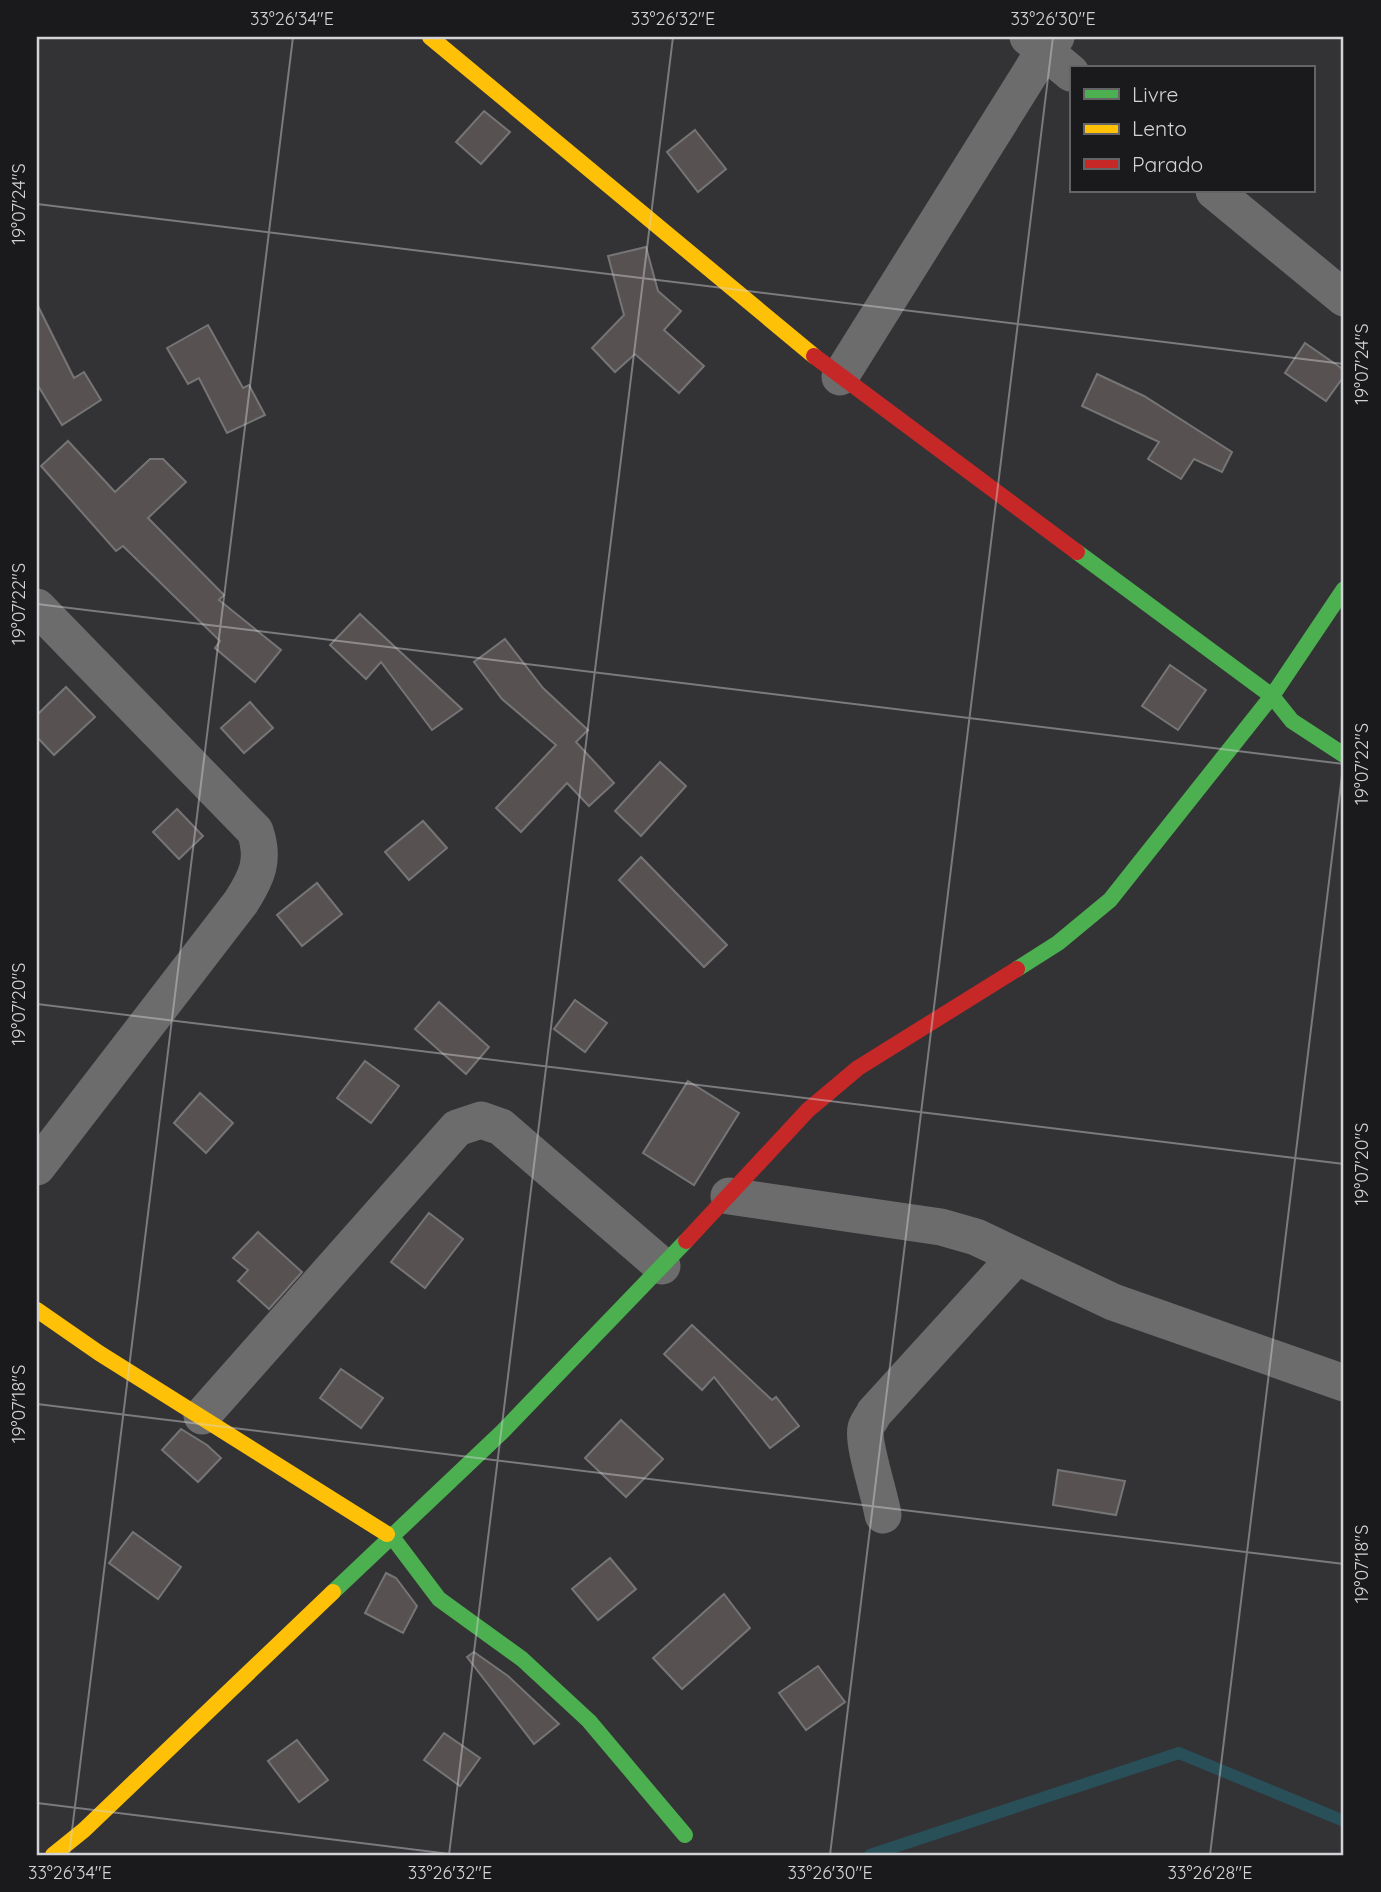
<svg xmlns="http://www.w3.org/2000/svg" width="1381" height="1892" font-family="Quicksand,sans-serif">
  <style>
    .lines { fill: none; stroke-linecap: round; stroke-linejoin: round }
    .stream { stroke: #294f58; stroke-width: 12 }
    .building { fill: #585151; stroke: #767576; stroke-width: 2 }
    .street { stroke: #6c6c6c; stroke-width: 37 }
    .fast { stroke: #4caf50; stroke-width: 16 }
    .slow { stroke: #ffc107; stroke-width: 16 }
    .jam { stroke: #c62828; stroke-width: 16 }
    .ticks { fill: none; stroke: #d2d3d6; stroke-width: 2; stroke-opacity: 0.45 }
    .neatline { fill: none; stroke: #d2d3d6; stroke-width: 2.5 }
    .ticks-label { font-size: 18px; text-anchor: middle; fill: #d2d3d6 }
  </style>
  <rect width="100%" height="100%" fill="#333336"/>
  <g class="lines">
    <path class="stream" d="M870,1855L1179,1753L1344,1821"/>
  </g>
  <g class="building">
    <path d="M484,111L510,132L481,164L456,142Z"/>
    <path d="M695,130L726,169L698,192L667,152Z"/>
    <path d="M646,247L658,291L681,311L664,330L704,366L679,393L635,354L615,372L592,348L624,315L608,256Z"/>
    <path d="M37,304L74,378L84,372L101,400L62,425L37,384Z"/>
    <path d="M208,325L243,388L249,385L265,415L227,433L199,378L188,384L167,348Z"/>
    <path d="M1305,343L1344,370V376L1326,401L1285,373Z"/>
    <path d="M1097,374L1144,396L1232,452L1222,472L1194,459L1181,479L1148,459L1159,442L1082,406Z"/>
    <path d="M68,441L115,492L150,459H163L186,482L148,518L224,595L219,600L281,650L255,682L215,648L220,641L123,546L116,551L41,466Z"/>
    <path d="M360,614L395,647L462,709L432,730L381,662L366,679L330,645Z"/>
    <path d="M505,639L543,688L588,730L576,742L614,783L589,806L567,783L521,832L496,808L556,745L502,699L474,662Z"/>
    <path d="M1170,665L1206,690L1178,730L1142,706Z"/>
    <path d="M66,687L95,717L54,755L37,737V715Z"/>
    <path d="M250,702L273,728L244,753L221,728Z"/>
    <path d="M660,762L686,786L641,836L615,811Z"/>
    <path d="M177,809L203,836L179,859L153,832Z"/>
    <path d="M423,821L447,848L409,880L385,852Z"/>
    <path d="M641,857L727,945L704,967L619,880Z"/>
    <path d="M317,883L342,914L302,946L277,915Z"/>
    <path d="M575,1000L607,1023L585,1052L554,1029Z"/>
    <path d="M439,1002L489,1047L466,1074L415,1029Z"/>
    <path d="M365,1061L399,1086L371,1123L337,1098Z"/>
    <path d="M688,1081L739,1113L694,1185L643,1153Z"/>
    <path d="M200,1093L233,1123L206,1153L174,1123Z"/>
    <path d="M429,1213L463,1239L425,1288L391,1262Z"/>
    <path d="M258,1232L302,1272L269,1309L238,1281L248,1270L233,1258Z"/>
    <path d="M692,1325L772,1400L776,1397L799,1426L770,1448L714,1377L702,1390L664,1354Z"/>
    <path d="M341,1369L383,1398L361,1428L320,1398Z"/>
    <path d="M621,1420L663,1459L626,1497L585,1458Z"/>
    <path d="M181,1429L207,1445L221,1458L198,1482L162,1450Z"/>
    <path d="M1058,1470L1125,1481L1116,1515L1053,1505Z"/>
    <path d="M133,1532L181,1567L158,1599L109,1563Z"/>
    <path d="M610,1558L636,1589L598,1620L572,1589Z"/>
    <path d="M386,1573L396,1578L417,1606L403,1633L365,1613Z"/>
    <path d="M724,1594L750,1628L682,1689L653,1658Z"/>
    <path d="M474,1652L508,1676L559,1724L534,1744L467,1657Z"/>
    <path d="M818,1666L845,1702L806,1730L779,1693Z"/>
    <path d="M444,1733L480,1758L460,1786L424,1760Z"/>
    <path d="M297,1740L328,1780L299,1802L268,1761Z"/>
  </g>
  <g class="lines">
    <g class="street">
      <path d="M1028,37L1071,73"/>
      <path d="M1214,191L1344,298"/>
      <path d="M840,377L1044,51L1056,37"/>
      <path d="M37,607L255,831C265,860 257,877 241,902L37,1167"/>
      <path d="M729,1196L941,1227L976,1237L1113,1302L1344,1383"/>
      <path d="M202,1416L457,1128L481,1120L501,1127L662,1266"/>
      <path d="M883,1515C880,1495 862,1443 866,1428C867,1423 872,1418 874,1413L1016,1257"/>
    </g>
    <g class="fast">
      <path d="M1077,552L1272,696L1292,721L1344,755"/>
      <path d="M1017,969L1058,943L1110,900L1272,696L1344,589"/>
      <path d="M387,1534L393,1538L439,1599L522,1659L589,1721L685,1835"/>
      <path d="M333,1592L502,1432L686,1241"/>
    </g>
    <g class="slow">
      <path d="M430,37L814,356"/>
      <path d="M37,1310L99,1353L387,1534"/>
      <path d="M53,1855L84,1830L333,1592"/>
    </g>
    <g class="jam">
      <path d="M814,356L1077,552"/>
      <path d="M686,1241L808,1110L858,1068L1017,969"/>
    </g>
  </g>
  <path class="ticks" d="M37,204L1344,364M37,604L1344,764M37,1004L1344,1164M37,1404L1344,1564M37,1803L458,1855M69,1855L293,37M449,1855L673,37M830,1855L1053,37M1210,1855L1344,759"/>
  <rect width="1381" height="1892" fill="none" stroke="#1a1a1c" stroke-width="77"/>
  <rect x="1070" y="66" width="245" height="126" fill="#1a1a1c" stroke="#646466" stroke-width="2"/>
  <rect x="1084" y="89" width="35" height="10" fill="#4caf50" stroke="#646466" stroke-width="2"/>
  <text x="1132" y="102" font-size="21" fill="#d2d3d6">Livre</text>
  <rect x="1084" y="124" width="35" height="10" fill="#ffc107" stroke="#646466" stroke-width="2"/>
  <text x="1132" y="136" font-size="21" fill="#d2d3d6">Lento</text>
  <rect x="1084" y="159" width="35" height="10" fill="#c62828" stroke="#646466" stroke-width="2"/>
  <text x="1132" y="172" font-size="21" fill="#d2d3d6">Parado</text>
  <rect x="38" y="38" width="1304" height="1816" class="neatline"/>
  <g class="ticks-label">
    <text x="292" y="25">33°26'34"E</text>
    <text x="673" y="25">33°26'32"E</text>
    <text x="1053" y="25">33°26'30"E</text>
    <text transform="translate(19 204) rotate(-90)" y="6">19°07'24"S</text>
    <text transform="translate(1362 364) rotate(-90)" y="6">19°07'24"S</text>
    <text transform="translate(19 604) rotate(-90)" y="6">19°07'22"S</text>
    <text transform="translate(1362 764) rotate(-90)" y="6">19°07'22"S</text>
    <text transform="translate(19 1004) rotate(-90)" y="6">19°07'20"S</text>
    <text transform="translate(1362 1164) rotate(-90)" y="6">19°07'20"S</text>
    <text transform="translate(19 1404) rotate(-90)" y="6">19°07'18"S</text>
    <text transform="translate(1362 1564) rotate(-90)" y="6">19°07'18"S</text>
    <text x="70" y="1879">33°26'34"E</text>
    <text x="450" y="1879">33°26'32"E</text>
    <text x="830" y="1879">33°26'30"E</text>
    <text x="1210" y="1879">33°26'28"E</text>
  </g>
</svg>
